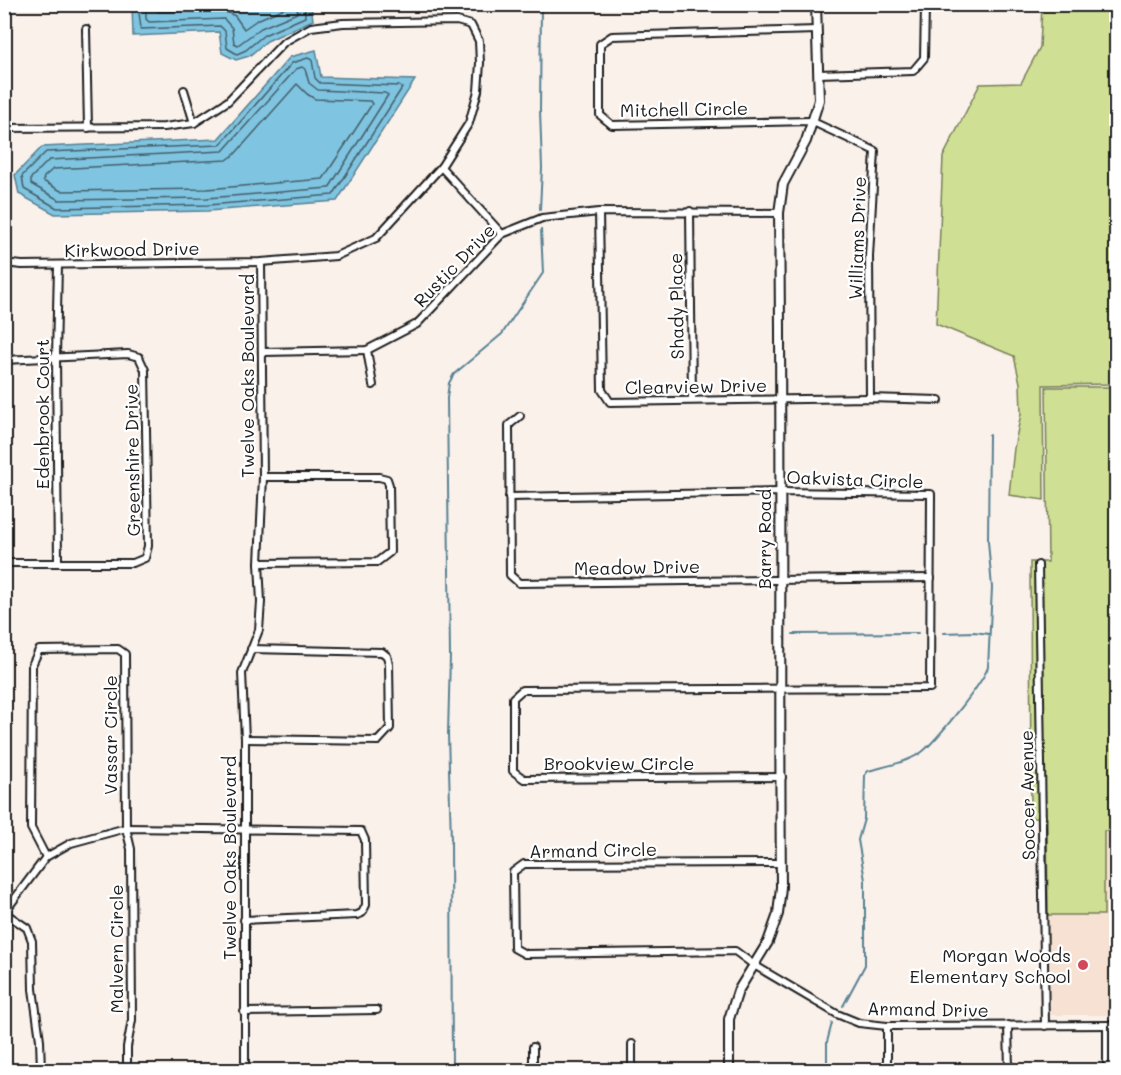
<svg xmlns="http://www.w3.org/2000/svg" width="1121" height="1075" font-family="Mali,sans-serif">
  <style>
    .built { fill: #f6e1d2 }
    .green { fill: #cfe094; stroke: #767e58; stroke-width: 1.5 }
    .water { fill: #7fc4e0; stroke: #578192; stroke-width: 1.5 }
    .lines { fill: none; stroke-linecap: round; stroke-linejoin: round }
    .shore { stroke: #445f6a; stroke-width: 1.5 }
    .stream { stroke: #578192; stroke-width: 2 }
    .minor-casing { stroke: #1c1c1c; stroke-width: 10 }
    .tertiary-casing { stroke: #1c1c1c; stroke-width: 12 }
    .minor { stroke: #fff; stroke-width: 6 }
    .tertiary { stroke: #fff; stroke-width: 8 }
    .poi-dot { fill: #d1495b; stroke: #fff; stroke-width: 2 }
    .labels { text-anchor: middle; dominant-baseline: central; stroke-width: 4.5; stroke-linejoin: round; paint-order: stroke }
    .street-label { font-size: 18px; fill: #1c1c1c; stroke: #fff }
    .poi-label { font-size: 18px; fill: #1c1c1c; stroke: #fff; text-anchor: end }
  </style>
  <rect width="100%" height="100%" fill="#fbf1eb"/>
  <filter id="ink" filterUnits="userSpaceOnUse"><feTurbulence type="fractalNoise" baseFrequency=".0167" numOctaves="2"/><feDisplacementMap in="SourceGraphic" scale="12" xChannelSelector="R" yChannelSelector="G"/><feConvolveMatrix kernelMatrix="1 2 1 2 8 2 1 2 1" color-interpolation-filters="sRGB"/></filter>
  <g filter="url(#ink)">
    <path class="built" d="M1104,831H1116V1015H1051L1048,915L1104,914Z"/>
    <g class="green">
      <path d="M1042,5H1116V384L1043,385L1044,500L1009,495L1014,448L1021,414L1020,383L1014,356L936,324L943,157L980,84L1021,83L1040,47Z"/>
      <path d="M1046,387H1116V831H1104V915H1048L1047,818H1031L1030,562H1048Z"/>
    </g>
    <g class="water">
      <path d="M132,5H311L313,20L267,41L249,56L236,60L222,53L219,32L133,36Z"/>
      <path d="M316,50L321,77L415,80L337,201L208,211L55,214L19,194L15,175L42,147L218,139L290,57Z"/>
    </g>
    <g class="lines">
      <g class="shore">
        <path d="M138,4L141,29L220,26L225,31L227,48L237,54L246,50L264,35L305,17V4"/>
        <path d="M146,4V19L149,22L224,19L232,28L234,43L238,45L261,28L297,13L298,4"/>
        <path d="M155,4V10L158,12L222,10L235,16L244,29L257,20L287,7L289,4"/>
        <path d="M308,58L312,60L315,78L320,83L399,86L402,88L333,195L208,205L57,208L24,189L22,176L46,152L220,145L292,63Z"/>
        <path d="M302,67L305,69L309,83L318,90L385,93L388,95L329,188L207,198L59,200L31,184V178L49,160L223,151L296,69Z"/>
        <path d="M297,84L307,94L315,99L370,101L372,104L323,179L207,189L61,191L43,181L44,177L53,169L227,160L235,154Z"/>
      </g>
      <g class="stream">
        <path d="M540,209L542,168L540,110L541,4"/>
        <path d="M944,633L974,632L989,634"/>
        <path d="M793,634L918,633"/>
        <path d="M843,1006L865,965V880L858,840L864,819L865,775L868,771C886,766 906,763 922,752C936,741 983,683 988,667L992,588L988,541L989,435"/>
        <path d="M452,1070L451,840L448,734L450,656L447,398L449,383L454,374L502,334L543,273L541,229"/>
        <path d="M827,1070V1042L832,1023"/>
      </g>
      <defs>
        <g id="minor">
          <path d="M86,29L88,128"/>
          <path d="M817,30L612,36L600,44V115L612,125L811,121L875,151L869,256L870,398"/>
          <path d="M818,74L913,71L924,58L925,7L931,4"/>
          <path d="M184,90L194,123"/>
          <path d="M4,128L164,127L194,123L228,101L284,42L311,27L343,23L457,21L471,25L479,41L480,63L478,91L469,123L441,167L376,238L336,256L261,262L22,265L4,263"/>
          <path d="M441,167L502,234"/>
          <path d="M690,211L692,400"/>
          <path d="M599,212L602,390L610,402L870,398L939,400"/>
          <path d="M58,265L56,357L58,562"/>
          <path d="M367,350L373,385"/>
          <path d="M263,352L367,350L417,324L502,234L542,218L599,212L779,213"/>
          <path d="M4,360L128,354L139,357L145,370L148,546L145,558L133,563H4"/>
          <path d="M520,416L509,425L510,575L519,583L931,578"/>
          <path d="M509,497L779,492L931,494L930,688L522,690L513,698V771L524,779L782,777"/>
          <path d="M259,563L377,562L390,552L389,485L387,479L379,477H263"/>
          <path d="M1038,565L1045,1026"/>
          <path d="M245,739L378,741L390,728L389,664L387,656L382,652L251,649"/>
          <path d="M46,857L31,828L32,665L39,650L118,649L125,654L126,828L131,849L132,1020L127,1047V1070"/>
          <path d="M781,863L524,864L513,872L514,948L525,954L735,951L754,965L837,1014L859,1023L887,1026L1116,1025"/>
          <path d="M4,913L46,857L71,843L126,828L361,831L365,840L366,905L362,913L357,915L244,920"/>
          <path d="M5,913L27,928L32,941L33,989L40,1040L41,1070"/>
          <path d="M244,1012L377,1010"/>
          <path d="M1008,1025L1009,1070"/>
          <path d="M1107,1025V1070"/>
          <path d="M887,1026V1070"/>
          <path d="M533,1047V1070"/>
          <path d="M245,1070V739L242,673L259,630L261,602L259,563L263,477L261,262"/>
          <path d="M632,1070V1044"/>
        </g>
        <path id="tertiary" d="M729,1070V1019L738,991L768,942L778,914L781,887C779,662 782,438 779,213L783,184L806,141L819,100L816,4"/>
      </defs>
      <use href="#minor" class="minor-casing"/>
      <use href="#tertiary" class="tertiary-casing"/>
      <use href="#minor" class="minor"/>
      <use href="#tertiary" class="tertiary"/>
    </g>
  </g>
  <circle class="poi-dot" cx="1083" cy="965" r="6"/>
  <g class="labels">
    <g class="street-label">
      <text transform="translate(684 109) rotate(-1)">Mitchell Circle</text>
      <text transform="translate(857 238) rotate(-88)">Williams Drive</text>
      <text transform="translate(132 249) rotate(-1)">Kirkwood Drive</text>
      <text transform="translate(454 265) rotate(-46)">Rustic Drive</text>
      <text transform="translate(676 306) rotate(-91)">Shady Place</text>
      <text transform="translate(247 376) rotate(-90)">Twelve Oaks Boulevard</text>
      <text transform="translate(696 386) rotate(-1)">Clearview Drive</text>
      <text transform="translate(42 414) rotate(-90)">Edenbrook Court</text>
      <text transform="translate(132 460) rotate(-91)">Greenshire Drive</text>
      <text transform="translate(855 479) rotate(2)">Oakvista Circle</text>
      <text transform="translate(764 539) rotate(-90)">Barry Road</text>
      <text transform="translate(637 567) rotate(-1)">Meadow Drive</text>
      <text transform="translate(110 735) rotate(-90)">Vassar Circle</text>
      <text x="619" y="763">Brookview Circle</text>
      <text transform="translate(1027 795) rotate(-91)">Soccer Avenue</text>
      <text transform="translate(593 850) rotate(-1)">Armand Circle</text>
      <text transform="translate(229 858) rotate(-90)">Twelve Oaks Boulevard</text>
      <text transform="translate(116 949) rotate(-90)">Malvern Circle</text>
      <text transform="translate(928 1009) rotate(1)">Armand Drive</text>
    </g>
    <g class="poi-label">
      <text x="1071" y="955">Morgan Woods<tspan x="1071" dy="21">Elementary School</tspan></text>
    </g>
  </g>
  <rect width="1121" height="1075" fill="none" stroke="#fff" stroke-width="24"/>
  <rect x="12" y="12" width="1097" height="1051" fill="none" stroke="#1c1c1c" stroke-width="2" filter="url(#ink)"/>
</svg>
